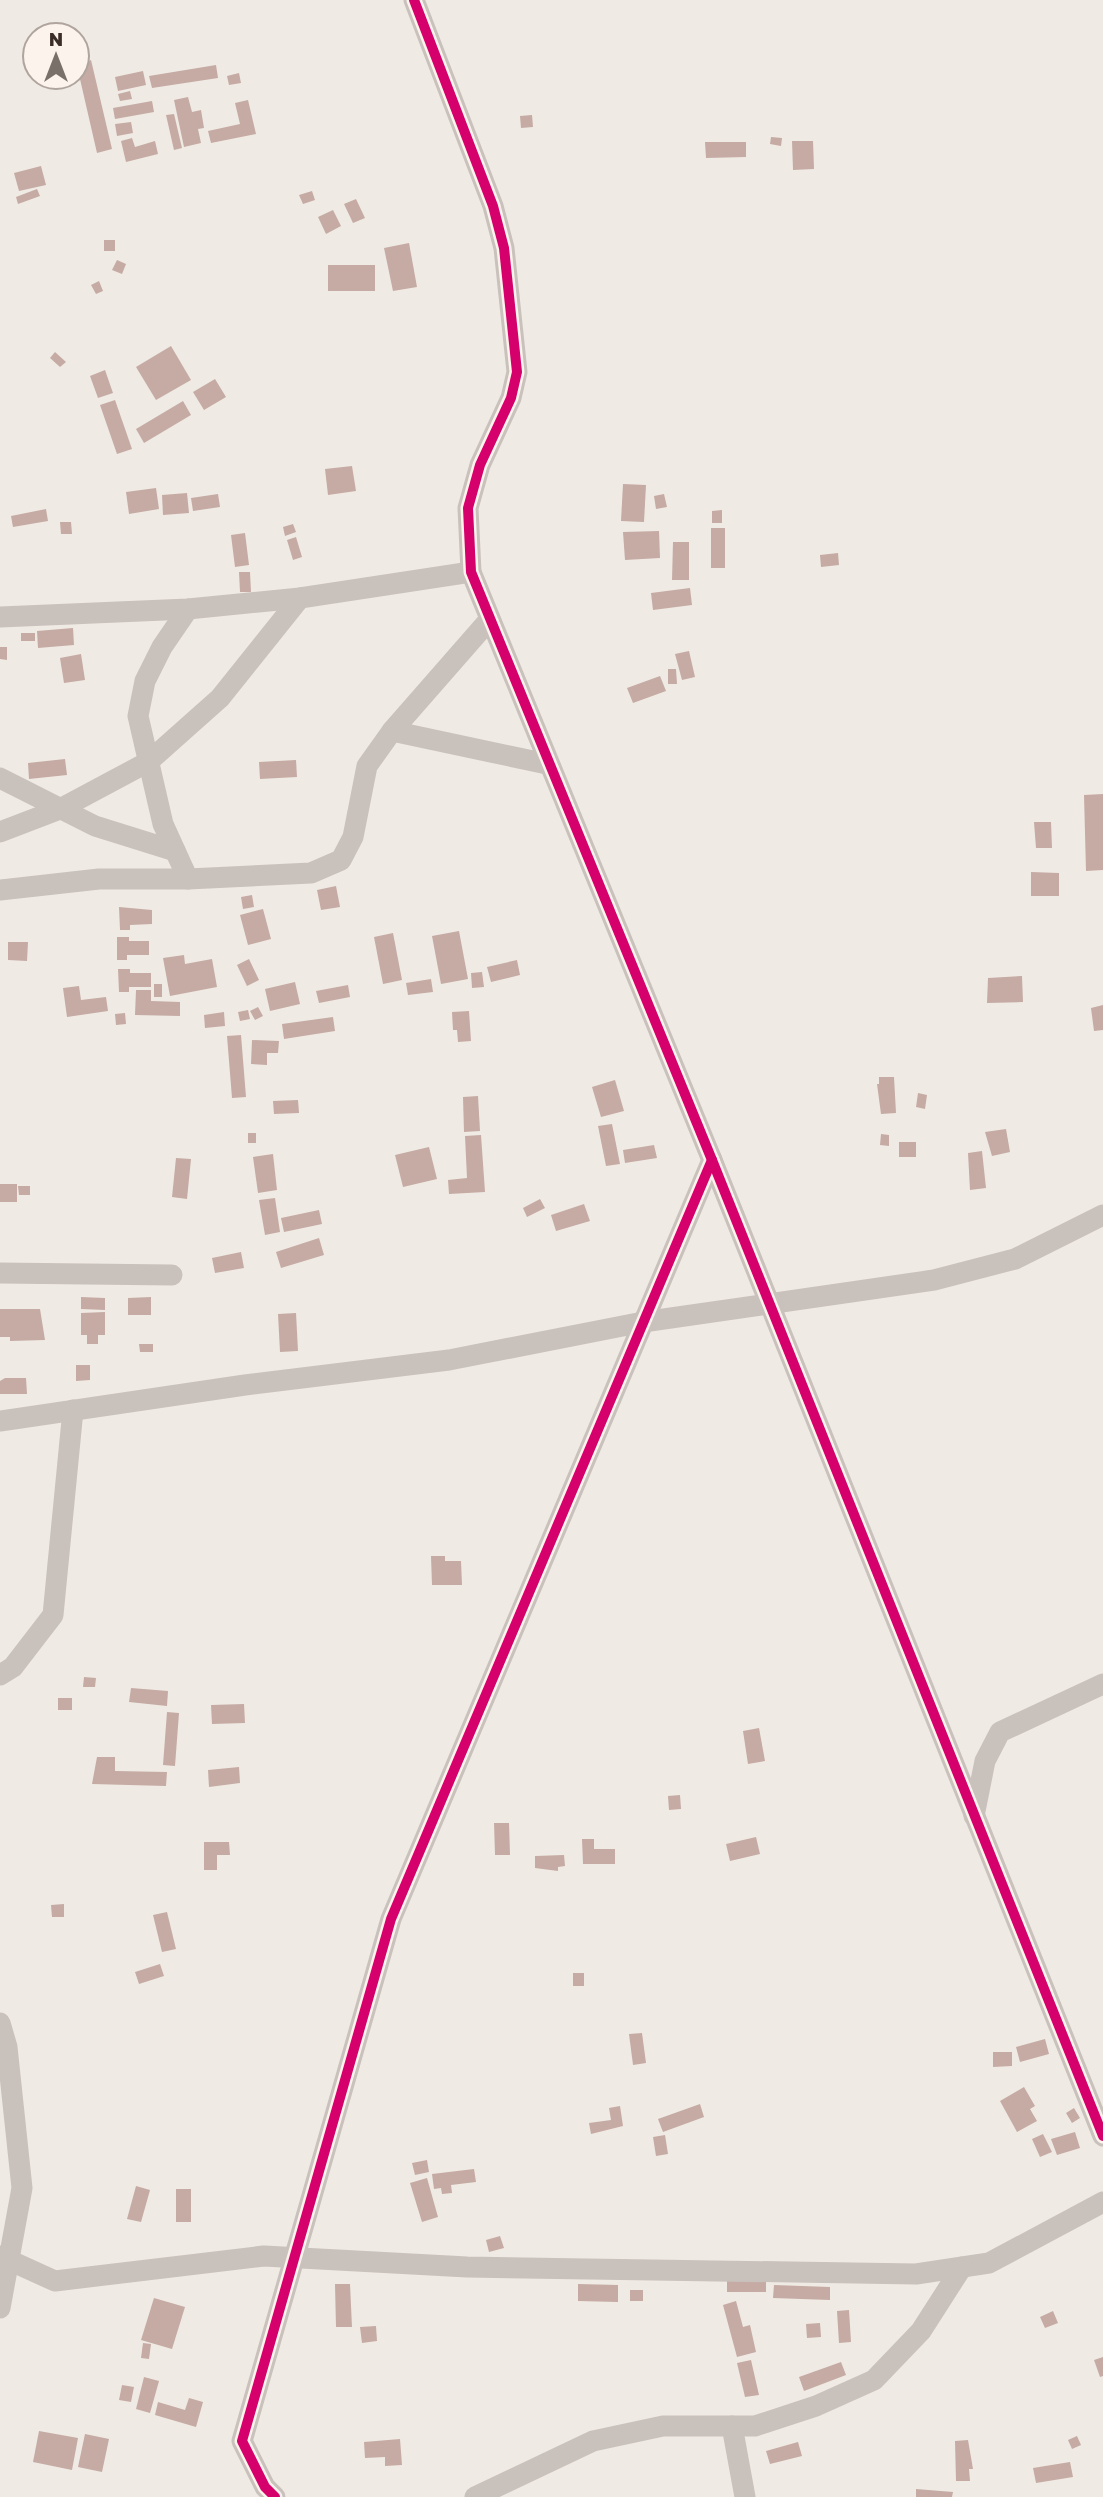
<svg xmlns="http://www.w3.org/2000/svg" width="1103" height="2497" font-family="'Golos Text',sans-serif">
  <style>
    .building { fill: #c5aba4 }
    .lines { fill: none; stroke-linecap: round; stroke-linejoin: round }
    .minor { stroke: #c9c1bc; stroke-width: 21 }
    .cycleway-casing { stroke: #fcf3ec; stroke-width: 15 }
    .cycleway { stroke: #d6006c; stroke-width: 10 }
  </style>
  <rect width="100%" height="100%" fill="#f0eae4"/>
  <g class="building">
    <path d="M91,60L112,149L97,153L77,66Z"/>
    <path d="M216,65L218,78L152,88L149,76Z"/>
    <path d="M143,71L146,85L118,91L115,77Z"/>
    <path d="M239,73L241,83L229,85L227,76Z"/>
    <path d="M130,91L132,99L120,101L118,94Z"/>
    <path d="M188,97L192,112L201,110L204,128L198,129L201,143L184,147L174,100Z"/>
    <path d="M248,100L256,134L211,143L208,131L240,124L235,103Z"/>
    <path d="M152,101L154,112L115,119L113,108Z"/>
    <path d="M174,114L182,148L174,150L166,115Z"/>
    <path d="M532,115L533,127L521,128L520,116Z"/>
    <path d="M131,122L133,133L117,136L115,124Z"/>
    <path d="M771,137L782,138L781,146L770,144Z"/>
    <path d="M132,138L135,147L155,141L158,154L126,162L121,141Z"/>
    <path d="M792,141H813L814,169L793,170Z"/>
    <path d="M705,142H746V157L706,158Z"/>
    <path d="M41,166L46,185L19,191L14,173Z"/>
    <path d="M37,189L40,196L18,204L16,197Z"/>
    <path d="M312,191L315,200L303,204L299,195Z"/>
    <path d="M356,199L365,218L353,223L344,204Z"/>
    <path d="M333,210L341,226L326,234L318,217Z"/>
    <rect x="104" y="240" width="11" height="11"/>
    <path d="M409,243L417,287L393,291L384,248Z"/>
    <path d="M117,260L126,264L122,274L112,270Z"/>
    <rect x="328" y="265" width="47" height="26"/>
    <path d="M99,281L103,291L96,294L91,285Z"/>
    <path d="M171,346L191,380L156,400L136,367Z"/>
    <path d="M55,352L66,362L60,367L50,358Z"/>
    <path d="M105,370L113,393L98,398L90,376Z"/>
    <path d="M215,379L226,397L204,410L193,392Z"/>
    <path d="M115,400L132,449L117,454L100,405Z"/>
    <path d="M183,401L191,415L144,443L136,429Z"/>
    <path d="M352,466L356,491L328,495L325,469Z"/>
    <path d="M623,484L646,485L644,522L621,521Z"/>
    <path d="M156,488L159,509L129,514L126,492Z"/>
    <path d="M187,493L189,513L163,515L162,495Z"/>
    <path d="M218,494L220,507L193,511L191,498Z"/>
    <path d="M664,494L667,507L656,509L654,496Z"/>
    <path d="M46,509L48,521L13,527L11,516Z"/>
    <path d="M722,510V523H712V511Z"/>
    <path d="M60,522H71L72,534H61Z"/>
    <path d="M293,524L296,532L285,536L283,527Z"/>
    <rect x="711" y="528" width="14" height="40"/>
    <path d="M659,531L660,558L625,560L623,532Z"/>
    <path d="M245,533L249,565L235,567L231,535Z"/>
    <path d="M296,537L302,557L293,560L287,540Z"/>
    <path d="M673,542H689V580H672Z"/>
    <path d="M838,553L839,565L821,567L820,555Z"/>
    <path d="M239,572H250L251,592H240Z"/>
    <path d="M690,588L692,605L653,610L651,593Z"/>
    <path d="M73,628L74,645L38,648L37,631Z"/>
    <rect x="21" y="633" width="14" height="8"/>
    <path d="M0,647H7V660L0,659Z"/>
    <path d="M689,651L695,677L682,680L675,654Z"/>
    <path d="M81,654L85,680L64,683L60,658Z"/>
    <path d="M668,669H676L677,684H668Z"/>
    <path d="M660,676L666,691L633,703L627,688Z"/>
    <path d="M65,759L67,775L29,779L28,763Z"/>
    <path d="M296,760L297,777L260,779L259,762Z"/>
    <path d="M1103,794V870L1086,871L1084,795Z"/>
    <path d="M1034,822H1051L1052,848H1036Z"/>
    <path d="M1031,872L1059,873V896H1031Z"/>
    <path d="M336,886L340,907L321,910L317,890Z"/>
    <path d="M252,895L254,907L243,909L241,897Z"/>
    <path d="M119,907L152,910V924L130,925V930H120Z"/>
    <path d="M263,909L271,939L248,945L240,915Z"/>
    <path d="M459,931L468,979L441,984L432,936Z"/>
    <path d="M393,933L402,980L383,984L374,937Z"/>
    <path d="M117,937H129V941H149V955H127V960H117Z"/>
    <path d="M8,942H28L27,961L8,960Z"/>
    <path d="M184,955L185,964L212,959L217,987L170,996L163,958Z"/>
    <path d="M249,959L259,980L247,986L237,965Z"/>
    <path d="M517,960L520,975L491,982L487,967Z"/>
    <path d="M118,969H130V973H151V987H129V992H119Z"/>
    <path d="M482,972L484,987L472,988L471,973Z"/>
    <path d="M1022,976L1023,1002L987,1003L988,978Z"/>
    <path d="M431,979L433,992L408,995L406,983Z"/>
    <path d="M295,982L300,1004L270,1011L265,989Z"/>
    <rect x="154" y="984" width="8" height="13"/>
    <path d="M348,985L350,997L319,1003L316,991Z"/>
    <path d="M79,986L81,1000L106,997L108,1011L67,1017L63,988Z"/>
    <path d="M136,990H151V1001L180,1002V1016L135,1015Z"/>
    <path d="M1103,1005V1030L1094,1031L1091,1008Z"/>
    <path d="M258,1007L263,1016L255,1020L250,1011Z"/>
    <path d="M248,1010L250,1019L240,1021L238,1012Z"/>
    <path d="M469,1011L471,1041L458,1042L457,1030H453L452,1012Z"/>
    <path d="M224,1012L225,1026L205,1028L204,1015Z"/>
    <path d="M125,1013L126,1024L116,1025L115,1014Z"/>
    <path d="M333,1017L335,1031L284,1039L282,1024Z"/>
    <path d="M241,1035L246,1097L232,1098L227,1036Z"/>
    <path d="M252,1040L279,1041L278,1053H267V1065L251,1064Z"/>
    <path d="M879,1077H894L896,1113L881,1114L877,1084H879Z"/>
    <path d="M615,1080L624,1111L601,1117L592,1087Z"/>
    <path d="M918,1093L927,1095L925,1109L916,1107Z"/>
    <path d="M478,1096L480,1131L464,1132L463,1097Z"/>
    <path d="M298,1100L299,1113L274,1114L273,1101Z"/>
    <path d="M612,1124L620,1164L606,1166L598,1126Z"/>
    <path d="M1006,1129L1010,1152L992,1156L985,1132Z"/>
    <rect x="248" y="1133" width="8" height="10"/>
    <path d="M881,1134L889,1135V1146L880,1145Z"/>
    <path d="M481,1135L485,1192L449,1194L448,1180L467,1178L465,1136Z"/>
    <rect x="899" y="1142" width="17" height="15"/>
    <path d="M654,1145L657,1158L625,1163L623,1150Z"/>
    <path d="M429,1147L437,1179L403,1187L395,1155Z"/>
    <path d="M982,1151L986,1188L970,1190L968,1153Z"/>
    <path d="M273,1154L277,1190L258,1193L253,1157Z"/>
    <path d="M176,1158L191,1159L187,1199L172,1197Z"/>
    <rect x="0" y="1184" width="17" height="18"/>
    <path d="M18,1186H30V1195H19Z"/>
    <path d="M275,1198L280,1232L265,1235L259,1200Z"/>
    <path d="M540,1199L545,1208L527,1217L523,1208Z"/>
    <path d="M584,1204L590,1221L556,1231L551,1215Z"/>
    <path d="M319,1210L322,1224L284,1232L281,1218Z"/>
    <path d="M319,1238L324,1255L281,1268L276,1252Z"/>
    <path d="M241,1252L244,1268L215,1273L212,1258Z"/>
    <path d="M81,1297L105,1298V1310L81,1309Z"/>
    <path d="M151,1297V1315H128V1298Z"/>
    <path d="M0,1309H40L45,1340L10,1341V1337H0Z"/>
    <path d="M105,1312V1335H98V1344H87V1335H81V1313Z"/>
    <path d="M296,1313L298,1351L280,1352L278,1314Z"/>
    <path d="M139,1344H153V1352H140Z"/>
    <path d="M76,1365H90V1380L76,1381Z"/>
    <path d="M5,1378H26L27,1394H0V1381Z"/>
    <path d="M431,1556H445V1561H461L462,1585H432Z"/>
    <path d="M84,1677L96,1678L95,1687H83Z"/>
    <path d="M131,1688L168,1691L167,1706L129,1702Z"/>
    <rect x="58" y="1698" width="14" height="12"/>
    <path d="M244,1704L245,1723L212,1724L211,1705Z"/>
    <path d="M167,1712L179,1713L175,1766L163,1765Z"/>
    <path d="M759,1728L765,1761L748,1764L743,1731Z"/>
    <path d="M97,1757H115V1771L167,1772L166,1786L92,1784Z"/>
    <path d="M239,1767L240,1783L209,1787L208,1770Z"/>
    <path d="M680,1795L681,1809L669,1810L668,1796Z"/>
    <path d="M494,1823H509L510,1855H495Z"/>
    <path d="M756,1837L760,1854L730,1861L726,1844Z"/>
    <path d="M582,1839H594V1849H615V1864H583Z"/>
    <path d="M204,1842H229L230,1855H217V1870H204Z"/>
    <path d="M564,1855L565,1866L558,1867V1871L535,1868V1856Z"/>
    <path d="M64,1904V1917H52L51,1905Z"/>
    <path d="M167,1912L176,1949L162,1952L153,1915Z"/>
    <path d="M160,1964L164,1976L139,1984L135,1972Z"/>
    <rect x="573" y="1973" width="11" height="13"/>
    <path d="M642,2033L646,2063L633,2065L629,2034Z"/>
    <path d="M1045,2039L1049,2054L1020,2062L1016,2047Z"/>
    <path d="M993,2052H1012V2066L993,2067Z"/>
    <path d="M1024,2087L1035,2106L1030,2109L1037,2121L1017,2132L1000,2101Z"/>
    <path d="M700,2104L704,2117L663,2132L658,2119Z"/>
    <path d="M620,2106L623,2126L591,2134L589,2123L611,2120L609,2108Z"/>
    <path d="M1074,2108L1080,2118L1072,2123L1066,2113Z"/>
    <path d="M1075,2132L1080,2148L1057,2155L1051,2139Z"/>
    <path d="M1043,2134L1052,2152L1040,2157L1032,2139Z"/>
    <path d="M665,2135L668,2154L656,2156L653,2137Z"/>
    <path d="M427,2160L429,2172L415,2175L412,2163Z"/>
    <path d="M474,2169L476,2182L451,2185L452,2193L442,2194L441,2188L434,2189L432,2174Z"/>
    <path d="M427,2178L438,2217L422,2222L410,2183Z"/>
    <path d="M136,2186L150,2190L141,2222L127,2219Z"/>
    <rect x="176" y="2189" width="15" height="33"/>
    <path d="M500,2236L504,2248L489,2252L486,2240Z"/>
    <rect x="727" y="2281" width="39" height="11"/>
    <path d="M335,2284H350L352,2327H336Z"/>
    <path d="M578,2284L618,2285V2302L578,2301Z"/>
    <path d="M774,2285L830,2287V2300L773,2298Z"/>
    <rect x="630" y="2290" width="13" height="11"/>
    <path d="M154,2298L185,2307L172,2349L141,2340Z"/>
    <path d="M736,2301L743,2327L750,2325L756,2352L737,2357L723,2305Z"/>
    <path d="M849,2310L851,2342L839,2343L837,2311Z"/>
    <path d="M1053,2311L1058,2323L1045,2328L1040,2317Z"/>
    <path d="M820,2323L821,2337L807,2338L806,2324Z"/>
    <path d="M376,2326L377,2341L362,2343L360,2327Z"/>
    <path d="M143,2343L151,2344L149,2359L141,2358Z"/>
    <path d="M1103,2357V2376L1100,2377L1094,2360Z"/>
    <path d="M751,2360L759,2395L745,2397L737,2363Z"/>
    <path d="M841,2362L846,2375L804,2391L799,2377Z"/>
    <path d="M144,2377L159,2381L150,2413L136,2409Z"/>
    <path d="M122,2385L134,2387L131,2402L119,2400Z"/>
    <path d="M189,2398L203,2402L196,2427L155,2415L158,2402L185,2410Z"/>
    <path d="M39,2431L78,2438L72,2470L33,2462Z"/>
    <path d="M85,2434L109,2439L102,2472L78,2467Z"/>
    <path d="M1077,2436L1081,2445L1072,2449L1068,2440Z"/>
    <path d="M400,2439L402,2465L385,2466V2457L365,2458L364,2442Z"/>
    <path d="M968,2440L973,2469H969L970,2481H956L955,2441Z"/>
    <path d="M798,2442L802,2456L770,2464L766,2451Z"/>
    <path d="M1070,2462L1073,2477L1036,2483L1033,2468Z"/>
    <path d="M916,2489L953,2492L952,2497H916Z"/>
  </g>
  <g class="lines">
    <g class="minor">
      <path d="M414,0L493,206L504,248L517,372L511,398L480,465L468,508L471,572L712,1160L1103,2136"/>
      <path d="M188,609L162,647L145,681L138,716L163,824L188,879"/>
      <path d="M0,617L188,609L300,598L471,572"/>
      <path d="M392,731L490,619"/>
      <path d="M0,778L95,826L175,851"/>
      <path d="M0,832L60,809L148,762L220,698L300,598"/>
      <path d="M0,890L99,879H188L311,873L341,860L353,837L367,766L392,731L547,764"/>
      <path d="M0,1273L172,1275"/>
      <path d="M0,1421L245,1385L449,1360L643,1322L934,1280L1015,1259L1103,1215"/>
      <path d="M0,1675L13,1667L53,1615L73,1410"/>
      <path d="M974,1816L985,1761L1000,1732L1103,1684"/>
      <path d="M0,2023L7,2047L22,2188L0,2308"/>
      <path d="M0,2256L55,2281L264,2256L467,2267L916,2274L989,2263L1103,2202"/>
      <path d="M732,2426L745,2497"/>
      <path d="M275,2497L265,2487L242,2441L391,1919L712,1160"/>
      <path d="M475,2497L593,2441L663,2426H755L816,2406L874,2380L921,2331L962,2267"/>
    </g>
    <defs>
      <g id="cycleway">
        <path d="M414,0L493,206L504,248L517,372L511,398L480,465L468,508L471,572L712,1160L1103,2136"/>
        <path d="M275,2497L265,2487L242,2441L391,1919L712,1160"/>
      </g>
    </defs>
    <use href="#cycleway" class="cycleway-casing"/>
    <use href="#cycleway" class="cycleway"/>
  </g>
  <g transform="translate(56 56)"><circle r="33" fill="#fcf3ec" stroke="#afa49e" stroke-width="2"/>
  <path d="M0-5L12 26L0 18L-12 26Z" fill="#7a706a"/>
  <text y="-10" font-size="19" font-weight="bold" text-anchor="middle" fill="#3b2e29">N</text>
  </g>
</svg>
